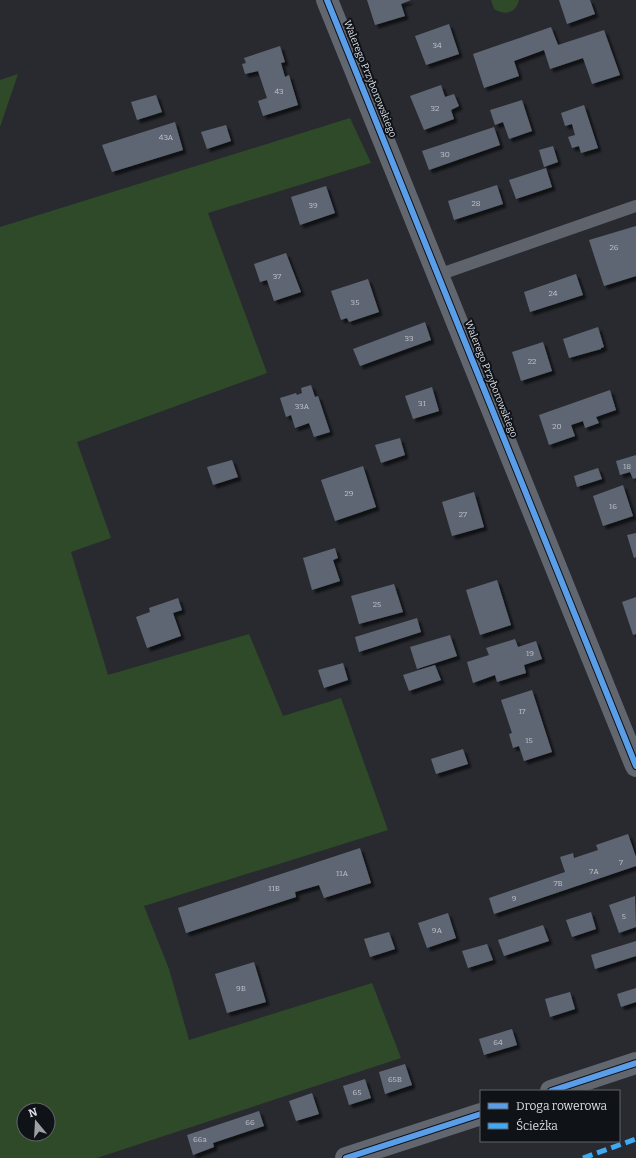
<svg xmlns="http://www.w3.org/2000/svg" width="636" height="1158" font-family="Bitter,serif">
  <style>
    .green { fill: #2f4a28; fill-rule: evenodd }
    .building { fill: #5f6673; filter: url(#shadow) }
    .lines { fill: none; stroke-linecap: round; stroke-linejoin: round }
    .lane { stroke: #5f646c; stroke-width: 12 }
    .secondary { stroke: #62666f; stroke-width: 22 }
    .quiet { stroke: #3fa9f5; stroke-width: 5; stroke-dasharray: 10 5; stroke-linecap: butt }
    .cycleway-casing { stroke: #0f1216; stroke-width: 8 }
    .cycleway { stroke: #5a9eea; stroke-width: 6 }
    .labels { text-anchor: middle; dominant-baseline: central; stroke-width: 4; stroke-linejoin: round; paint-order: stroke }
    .number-label { font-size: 8px; fill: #bdc1c9 }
    .street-label { font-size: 10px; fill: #dcdfe6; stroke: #0f1216 }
  </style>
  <defs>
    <filter id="shadow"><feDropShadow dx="3.5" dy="3.5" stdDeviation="1" flood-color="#0009"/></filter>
  </defs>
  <rect width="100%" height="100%" fill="#282a30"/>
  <g class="green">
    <path d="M491,0H519C516,13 505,16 494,9Z"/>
    <path d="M18,74L0,127V80Z"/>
    <path d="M350,118L371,163L208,213L267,373L77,442L111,538L71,552L108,675L249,634L283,716L341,698L388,830L144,906L169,969L189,1040L372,983L401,1058L97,1158H0V227ZM24,1110H48V1134H24Z"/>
  </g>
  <g class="building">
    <path d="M367,0H411L401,4L405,16L375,25Z"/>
    <path d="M559,0H590L595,14L567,24Z"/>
    <path d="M449,24L459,54L426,65L415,36Z"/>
    <path d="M551,27L558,45L604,30L620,75L592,84L583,58L550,69L544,50L514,61L519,76L484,88L473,54Z"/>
    <path d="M280,46L285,62L281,63L285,77L289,75L298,105L263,116L258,101L267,98L258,71L245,74L242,64L246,63L244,58Z"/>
    <path d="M441,85L445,97L454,94L459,106L451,110L454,119L424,130L410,96Z"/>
    <path d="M156,95L162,112L137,120L131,102Z"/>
    <path d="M522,100L532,131L509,139L503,122L495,125L490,110Z"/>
    <path d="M584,105L598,148L581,153L579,146L572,148L568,137L575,135L572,124L565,126L561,113Z"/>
    <path d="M175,122L183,150L112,172L102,145Z"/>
    <path d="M226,125L231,141L207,149L201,132Z"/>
    <path d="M494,127L500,145L429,170L422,151Z"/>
    <path d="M553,146L558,162L544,167L539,150Z"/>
    <path d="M546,168L552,187L516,199L509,180Z"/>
    <path d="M497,185L503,204L454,220L448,201Z"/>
    <path d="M326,186L335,213L300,225L291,197Z"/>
    <path d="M636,226V276L604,286L589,240Z"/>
    <path d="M286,253L301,292L274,301L267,280L260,282L254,264Z"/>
    <path d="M576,274L583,295L530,312L524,292Z"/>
    <path d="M368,279L379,312L349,322L347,318L341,320L331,291Z"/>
    <path d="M425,322L431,340L360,366L353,349Z"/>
    <path d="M598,327L604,347L601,348V349L569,358L563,339Z"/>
    <path d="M543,342L552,371L521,381L512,352Z"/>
    <path d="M311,385L315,397L318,396L330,432L314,437L309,423L295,428L291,415L286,417L280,398L296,393L297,395L302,393L301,388Z"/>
    <path d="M432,387L439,411L413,419L405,396Z"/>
    <path d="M610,390L616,410L596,417L599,423L585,428L583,421L571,425L575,436L549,445L539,415Z"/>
    <path d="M400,438L405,455L381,463L375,445Z"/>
    <path d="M636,455V478L633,479L630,472L620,475L616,461Z"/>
    <path d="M232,460L238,477L213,485L207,467Z"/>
    <path d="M363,466L376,507L335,521L321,480Z"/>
    <path d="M598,468L602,479L577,487L574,476Z"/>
    <path d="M623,485L633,516L603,526L593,496Z"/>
    <path d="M474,492L484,527L452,536L442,502Z"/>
    <path d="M636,533V557L634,558L627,535Z"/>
    <path d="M335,548L338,558L333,560L340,581L312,590L303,558Z"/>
    <path d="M497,580L511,625L480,635L466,590Z"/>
    <path d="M394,584L403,612L359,624L351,596Z"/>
    <path d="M636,597V634L633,635L622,602Z"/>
    <path d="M178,598L182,610L173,613L181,636L147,648L136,617L150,612L149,608Z"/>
    <path d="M417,618L421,632L359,652L355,637Z"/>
    <path d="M450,635L457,656L417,669L410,647Z"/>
    <path d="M515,639L518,647L536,641L542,659L524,665L526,673L497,682L495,675L473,683L467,662L489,655L486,648Z"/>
    <path d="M343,663L348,680L324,688L318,670Z"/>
    <path d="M435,665L441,680L409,691L403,675Z"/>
    <path d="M532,690L552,752L524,761L519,746L513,748L509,734L512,733L501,700Z"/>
    <path d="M463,749L468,764L436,774L431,759Z"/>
    <path d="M628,834L636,857V866L494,914L489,898L565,872L560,857L573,853L574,858L598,850L596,845Z"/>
    <path d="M360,848L371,883L324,898L319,885L295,892L296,897L186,933L178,908Z"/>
    <path d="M635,896L636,927L619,933L609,905Z"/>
    <path d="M591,912L596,929L572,937L566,920Z"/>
    <path d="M448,913L456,938L427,948L418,923Z"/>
    <path d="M543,925L549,941L504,956L498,940Z"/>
    <path d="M389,932L395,949L370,957L364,939Z"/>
    <path d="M636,941V956L595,969L591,955Z"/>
    <path d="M487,944L493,960L468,968L462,951Z"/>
    <path d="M254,962L266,1002L227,1013L215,974Z"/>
    <path d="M636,988V1002L621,1007L617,994Z"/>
    <path d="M570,992L575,1009L550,1017L545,999Z"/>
    <path d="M512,1029L517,1045L484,1055L479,1039Z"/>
    <path d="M405,1064L412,1085L385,1094L379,1072Z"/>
    <path d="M365,1079L371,1098L349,1105L343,1086Z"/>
    <path d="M312,1093L319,1114L296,1121L289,1101Z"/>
    <path d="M259,1111L264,1126L213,1143L214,1147L193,1155L187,1135Z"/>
  </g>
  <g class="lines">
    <path class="lane" d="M438,275L636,206"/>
    <g class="secondary">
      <path d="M327,0L636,766"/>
      <path d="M551,1091L636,1063"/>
      <path d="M346,1158L481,1114"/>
    </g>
    <path class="quiet" d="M583,1158L636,1139"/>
    <defs>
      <g id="cycleway">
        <path d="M327,0L636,766"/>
        <path d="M551,1091L636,1063"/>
        <path d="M346,1158L481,1114"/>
      </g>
    </defs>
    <use href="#cycleway" class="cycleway-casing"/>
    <use href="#cycleway" class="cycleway"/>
  </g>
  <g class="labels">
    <g class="number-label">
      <text x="437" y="45">34</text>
      <text x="279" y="91">43</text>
      <text x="435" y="108">32</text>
      <text x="166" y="137">43A</text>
      <text x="445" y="154">30</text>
      <text x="476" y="203">28</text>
      <text x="313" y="205">39</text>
      <text x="614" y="247">26</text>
      <text x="277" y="276">37</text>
      <text x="553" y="293">24</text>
      <text x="355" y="302">35</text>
      <text x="409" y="338">33</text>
      <text x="532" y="361">22</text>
      <text x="422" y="403">31</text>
      <text x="302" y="406">33A</text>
      <text x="557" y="426">20</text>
      <text x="627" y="466">18</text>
      <text x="349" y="493">29</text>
      <text x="613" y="506">16</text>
      <text x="463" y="514">27</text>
      <text x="377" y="604">25</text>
      <text x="530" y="653">19</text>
      <text x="522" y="711">17</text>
      <text x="529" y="740">15</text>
      <text x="621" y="862">7</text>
      <text x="594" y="871">7A</text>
      <text x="342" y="873">11A</text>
      <text x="558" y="883">7B</text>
      <text x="274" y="888">11B</text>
      <text x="514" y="898">9</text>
      <text x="624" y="916">5</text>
      <text x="437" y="930">9A</text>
      <text x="241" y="988">9B</text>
      <text x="498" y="1042">64</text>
      <text x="395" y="1079">65B</text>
      <text x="357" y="1092">65</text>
      <text x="250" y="1122">66</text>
      <text x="200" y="1139">66a</text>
    </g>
    <g class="street-label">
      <text transform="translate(370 79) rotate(68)">Walerego Przyborowskiego</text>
      <text transform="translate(491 379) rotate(68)">Walerego Przyborowskiego</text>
    </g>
  </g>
  <rect x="480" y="1090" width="140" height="52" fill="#0f1216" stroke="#616469"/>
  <rect x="488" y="1103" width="20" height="6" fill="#5a9eea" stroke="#616469"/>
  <text x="516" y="1110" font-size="12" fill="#dcdfe6">Droga rowerowa</text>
  <rect x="488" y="1123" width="20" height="6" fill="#3fa9f5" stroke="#616469"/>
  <text x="516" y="1130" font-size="12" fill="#dcdfe6">Ścieżka</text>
  <g transform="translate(36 1122) rotate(342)"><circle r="19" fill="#0f1216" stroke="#616469"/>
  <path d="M0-3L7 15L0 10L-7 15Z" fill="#9da0a6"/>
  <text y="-6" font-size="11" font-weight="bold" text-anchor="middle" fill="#dcdfe6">N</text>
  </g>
</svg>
